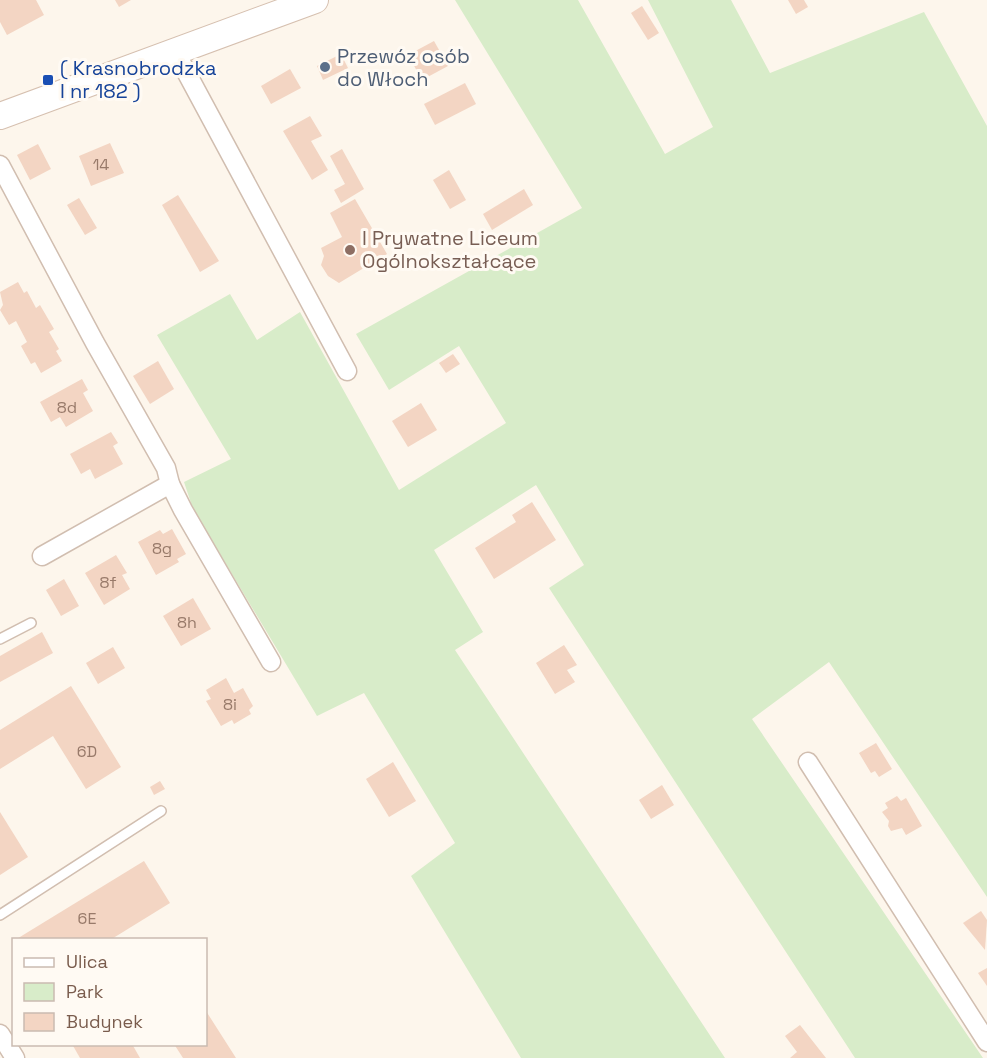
<svg xmlns="http://www.w3.org/2000/svg" width="987" height="1058" font-family="'Space Grotesk',sans-serif">
  <style>
    .green { fill: #d8ecc9 }
    .building { fill: #f3d5c3 }
    .lines { fill: none; stroke-linecap: round; stroke-linejoin: round }
    .lane-casing { stroke: #d1beb0; stroke-width: 12 }
    .street-casing { stroke: #d1beb0; stroke-width: 21 }
    .secondary-casing { stroke: #d6c0b0; stroke-width: 28 }
    .lane { stroke: #fff; stroke-width: 9 }
    .street { stroke: #fff; stroke-width: 18 }
    .secondary { stroke: #fff; stroke-width: 26 }
    .service-dot { fill: #5c6f8a; stroke: #fffaf3; stroke-width: 2 }
    .transit-dot { fill: #1a4fb4; stroke: #fffaf3; stroke-width: 2 }
    .education-dot { fill: #8d6e63; stroke: #fffaf3; stroke-width: 2 }
    .labels { text-anchor: middle; dominant-baseline: central; stroke-width: 6; stroke-linejoin: round; paint-order: stroke }
    .number-label { font-size: 16px; fill: #987a6a }
    .service-label { font-size: 20px; fill: #4e5e75; stroke: #fffaf3; text-anchor: start }
    .transit-label { font-size: 20px; fill: #164399; stroke: #fffaf3; text-anchor: start }
    .education-label { font-size: 20px; fill: #785e54; stroke: #fffaf3; text-anchor: start }
  </style>
  <rect width="100%" height="100%" fill="#fdf6ec"/>
  <path class="green" d="M455,0H578L665,154L713,127L648,0H731L770,73L924,12L987,126V897L829,662L752,719L983,1058H855L549,588L584,565L536,485L434,550L483,632L455,650L725,1058H521L411,876L455,843L364,693L317,716L193,509L184,482L231,459L157,335L230,294L257,340L300,312L399,490L506,423L459,346L389,390L356,334L582,208Z"/>
  <g class="building">
    <path d="M0,0H36L44,15L7,35L0,22Z"/>
    <path d="M115,0H131L119,7Z"/>
    <path d="M788,0H804L808,7L796,14Z"/>
    <path d="M642,6L659,33L648,40L631,13Z"/>
    <path d="M434,41L448,66L422,80L408,55Z"/>
    <path d="M341,54L348,68L323,80L317,66Z"/>
    <path d="M290,69L301,88L271,104L261,86Z"/>
    <path d="M465,83L476,104L435,125L424,104Z"/>
    <path d="M310,116L322,136L311,141L328,170L312,180L283,131Z"/>
    <path d="M110,143L124,173L91,186L79,156Z"/>
    <path d="M38,144L51,169L30,180L17,155Z"/>
    <path d="M342,149L364,189L341,203L334,190L345,184L330,156Z"/>
    <path d="M449,170L466,200L450,209L433,180Z"/>
    <path d="M524,189L533,205L492,230L483,214Z"/>
    <path d="M178,195L219,261L200,272L162,205Z"/>
    <path d="M79,198L97,228L85,235L67,205Z"/>
    <path d="M355,199L387,254L339,283L328,276L321,265L324,256L321,248L342,237L330,213Z"/>
    <path d="M18,282L24,293L27,291L36,308L40,305L54,329L49,332L59,349L56,351L62,361L41,373L35,362L31,364L21,346L27,342L16,321L9,325L0,310L3,305L0,292Z"/>
    <path d="M453,354L460,364L446,373L439,363Z"/>
    <path d="M158,361L174,389L150,404L133,376Z"/>
    <path d="M82,379L88,390L83,393L93,411L66,427L60,417L51,422L40,402Z"/>
    <path d="M421,403L437,430L408,447L392,421Z"/>
    <path d="M111,432L118,443L113,446L123,464L95,479L90,469L81,474L70,454Z"/>
    <path d="M532,502L556,540L494,579L475,548L516,522L512,515Z"/>
    <path d="M172,529L186,554L177,559L179,562L156,575L138,542L160,530L163,534Z"/>
    <path d="M116,555L127,573L122,575L130,589L104,605L85,573Z"/>
    <path d="M64,579L79,606L61,616L46,590Z"/>
    <path d="M193,598L211,629L181,646L163,616Z"/>
    <path d="M42,632L53,653L0,682V656Z"/>
    <path d="M564,645L577,665L567,670L575,682L555,694L536,663Z"/>
    <path d="M113,647L125,668L98,684L86,663Z"/>
    <path d="M226,678L234,693L243,688L253,706L249,710L251,714L234,724L232,720L221,726L206,701L211,699L206,690Z"/>
    <path d="M71,686L121,767L86,789L53,736L0,769V730Z"/>
    <path d="M876,743L892,769L879,777L875,771L871,773L859,753Z"/>
    <path d="M393,762L416,801L389,817L366,779Z"/>
    <path d="M160,781L165,789L154,795L150,787Z"/>
    <path d="M662,785L674,805L651,819L639,800Z"/>
    <path d="M897,796L901,801L906,798L922,826L906,835L902,828L891,831L888,826L889,821L882,812L888,808L885,803Z"/>
    <path d="M0,812L28,857L0,875Z"/>
    <path d="M144,861L170,903L110,940H15Z"/>
    <path d="M981,911L987,920L985,950L963,923Z"/>
    <path d="M987,968V986L978,973Z"/>
    <path d="M206,1011L236,1058H183L174,1044H206Z"/>
    <path d="M800,1025L826,1058H790L797,1052L785,1036Z"/>
    <path d="M72,1044H132L140,1058H80Z"/>
  </g>
  <g class="lines">
    <defs>
      <g id="lane">
        <path d="M0,639L31,623"/>
        <path d="M0,915L161,811"/>
      </g>
      <g id="street">
        <path d="M176,53L347,371"/>
        <path d="M0,165L95,343L166,468L170,484L183,510L271,662"/>
        <path d="M42,556L170,484"/>
        <path d="M808,762L987,1042"/>
        <path d="M0,1034L15,1058"/>
      </g>
      <path id="secondary" d="M0,116L315,0"/>
    </defs>
    <use href="#lane" class="lane-casing"/>
    <use href="#street" class="street-casing"/>
    <use href="#secondary" class="secondary-casing"/>
    <use href="#lane" class="lane"/>
    <use href="#street" class="street"/>
    <use href="#secondary" class="secondary"/>
  </g>
  <circle class="service-dot" cx="325" cy="67" r="6"/>
  <rect class="transit-dot" x="42" y="74" width="12" height="12" rx="3"/>
  <circle class="education-dot" cx="350" cy="250" r="6"/>
  <g class="labels">
    <g class="number-label">
      <text x="101" y="164">14</text>
      <text x="67" y="407">8d</text>
      <text x="162" y="548">8g</text>
      <text x="108" y="582">8f</text>
      <text x="187" y="622">8h</text>
      <text x="230" y="704">8i</text>
      <text x="87" y="751">6D</text>
      <text x="87" y="918">6E</text>
    </g>
    <g class="service-label">
      <text x="337" y="56">Przewóz osób<tspan x="337" dy="23">do Włoch</tspan></text>
    </g>
    <g class="transit-label">
      <text x="60" y="68">( Krasnobrodzka<tspan x="60" dy="23">I nr 182 )</tspan></text>
    </g>
    <g class="education-label">
      <text x="362" y="238">I Prywatne Liceum<tspan x="362" dy="23">Ogólnokształcące</tspan></text>
    </g>
  </g>
  <rect x="12" y="938" width="195" height="108" fill="#fffaf3" stroke="#cabbb1" stroke-width="1.5"/>
  <rect x="24" y="958" width="30" height="9" fill="#ffffff" stroke="#cabbb1" stroke-width="1.5"/>
  <text x="66" y="968" font-size="18" fill="#7a5c4d">Ulica</text>
  <rect x="24" y="983" width="30" height="18" fill="#d8ecc9" stroke="#cabbb1" stroke-width="1.5"/>
  <text x="66" y="998" font-size="18" fill="#7a5c4d">Park</text>
  <rect x="24" y="1013" width="30" height="18" fill="#f3d5c3" stroke="#cabbb1" stroke-width="1.5"/>
  <text x="66" y="1028" font-size="18" fill="#7a5c4d">Budynek</text>
</svg>
